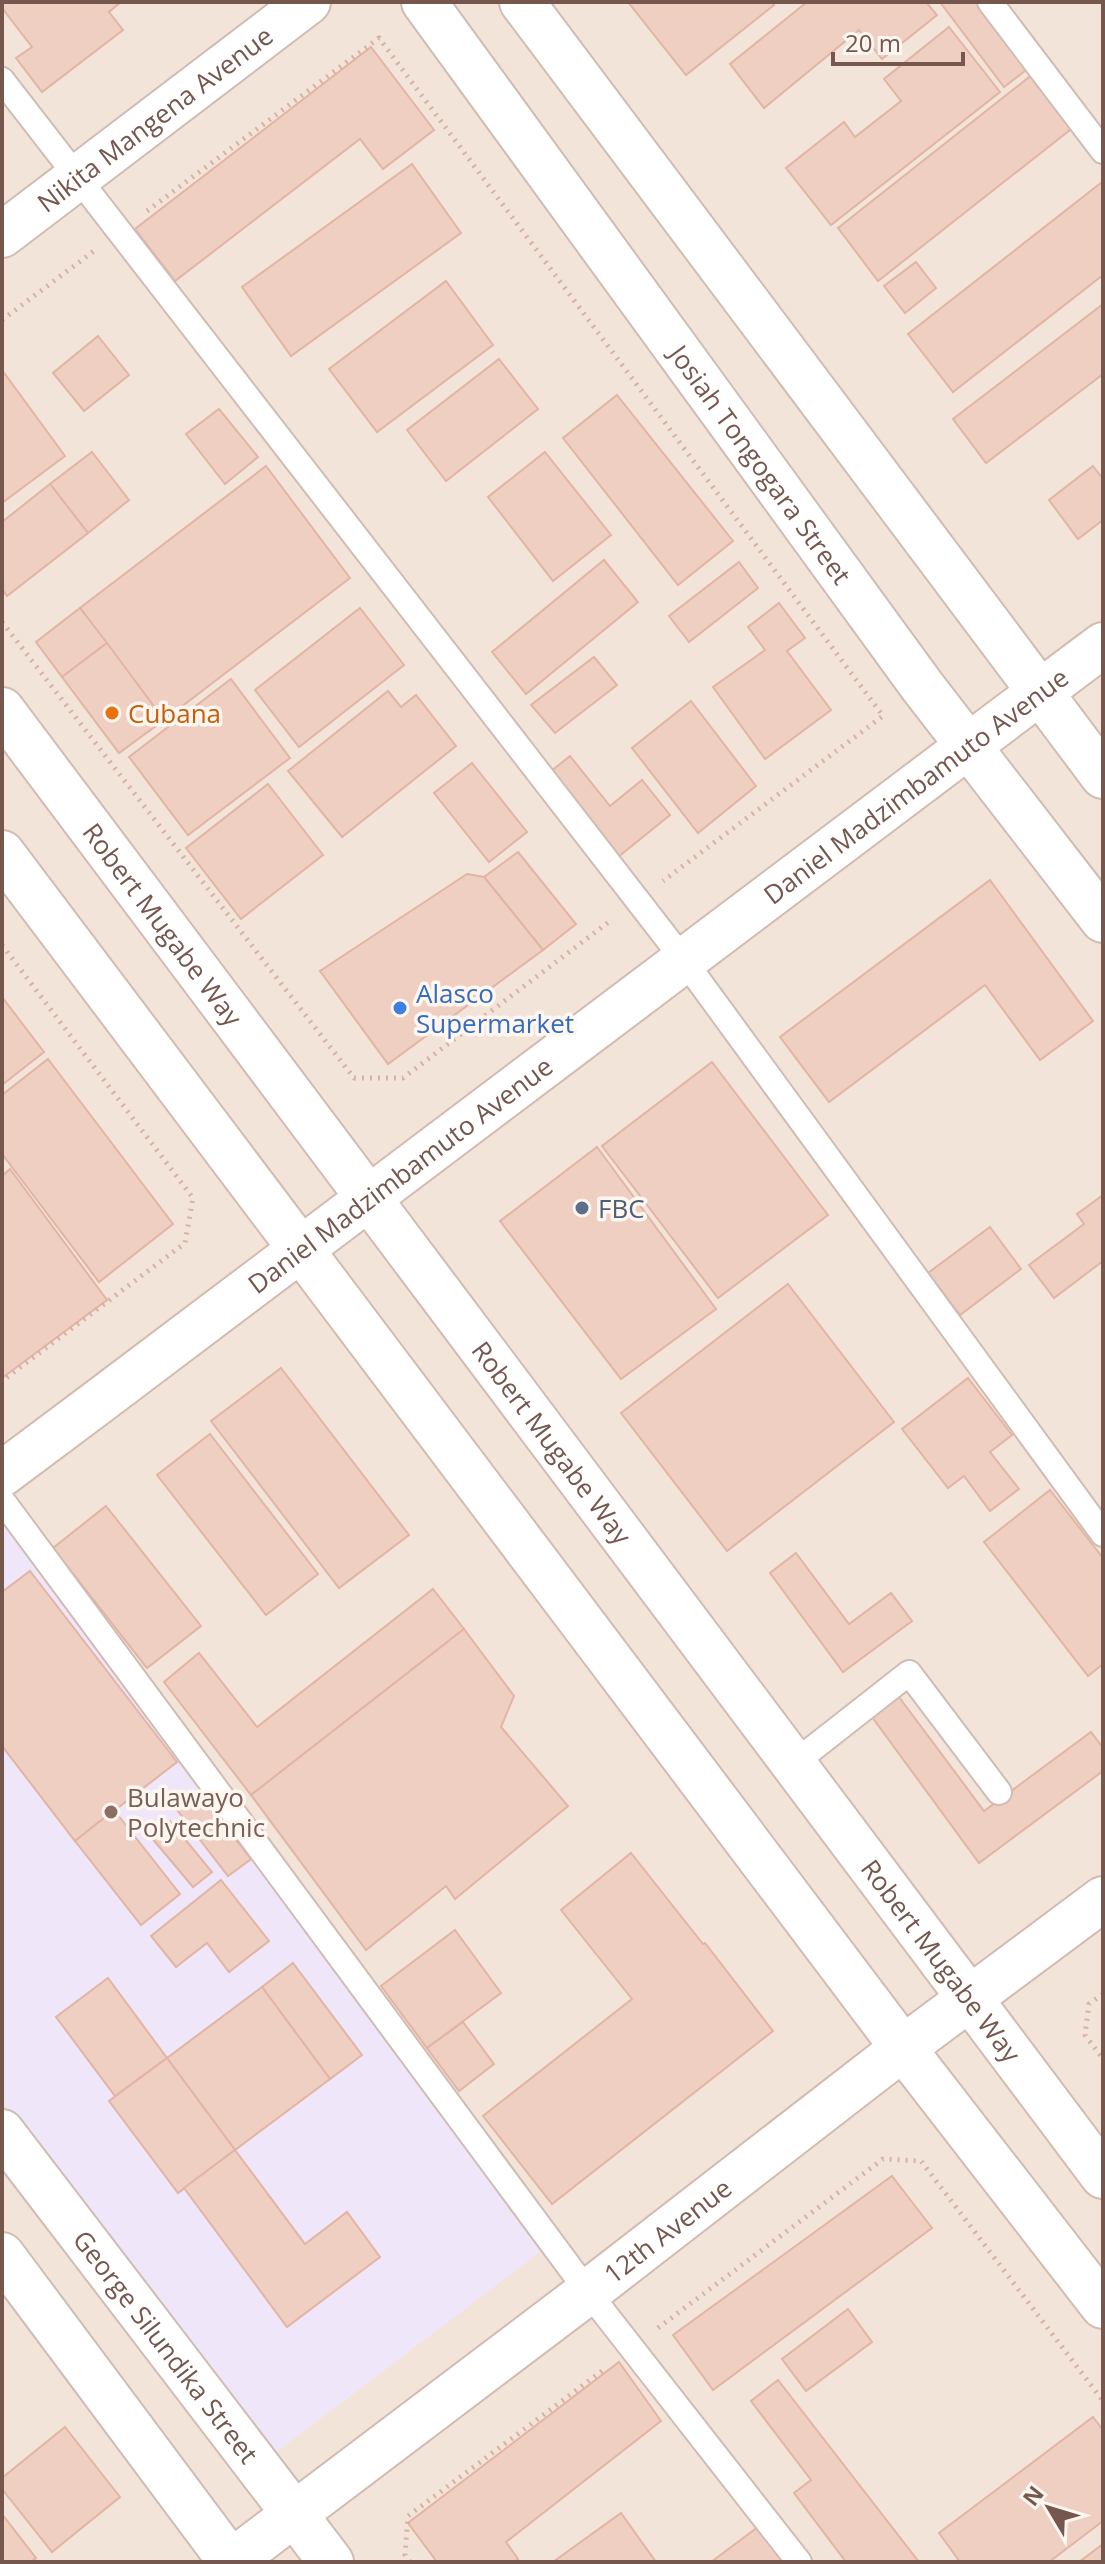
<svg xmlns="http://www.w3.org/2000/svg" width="1105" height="2564" font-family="'Open Sans',sans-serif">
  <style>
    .residential { fill: #f3e4d9 }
    .education { fill: #f0e6f9 }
    .building { fill: #f0cfc3; stroke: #e2b4a4; stroke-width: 2 }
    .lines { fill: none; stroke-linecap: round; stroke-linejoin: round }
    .lane-casing { stroke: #d0bcb2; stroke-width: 28 }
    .street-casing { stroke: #d0bcb2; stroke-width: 48 }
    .secondary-casing { stroke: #d3bbb0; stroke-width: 48 }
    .path { stroke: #d6b2a5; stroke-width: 5; stroke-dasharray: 2 6; stroke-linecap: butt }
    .lane { stroke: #fff; stroke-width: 24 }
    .street { stroke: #fff; stroke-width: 44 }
    .secondary { stroke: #fff; stroke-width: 44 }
    .food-dot { fill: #e8710a; stroke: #fef7f1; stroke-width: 3 }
    .shop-dot { fill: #3f7fe0; stroke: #fef7f1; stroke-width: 3 }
    .service-dot { fill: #5c6f8a; stroke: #fef7f1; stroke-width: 3 }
    .education-dot { fill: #8d6e63; stroke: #fef7f1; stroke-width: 3 }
    .labels { text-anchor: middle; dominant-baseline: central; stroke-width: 7; stroke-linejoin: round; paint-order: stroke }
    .street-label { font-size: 26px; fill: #76574e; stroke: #fef7f1 }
    .food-label { font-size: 26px; fill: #c56008; stroke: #fef7f1; text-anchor: start }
    .shop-label { font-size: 26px; fill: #366cbe; stroke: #fef7f1; text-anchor: start }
    .service-label { font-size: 26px; fill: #4e5e75; stroke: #fef7f1; text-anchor: start }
    .education-label { font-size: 26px; fill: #785e54; stroke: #fef7f1; text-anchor: start }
  </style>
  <rect width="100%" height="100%" fill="#fcf3ea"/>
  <rect class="residential" x="2" y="2" width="1101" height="2560"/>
  <path class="education" d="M2,1522L548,2246L270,2457L2,2101Z"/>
  <g class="building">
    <path d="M2,2H121L109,12L123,30L42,92L16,58L32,47L2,8Z"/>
    <path d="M628,2H772L774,5L686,75Z"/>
    <path d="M807,2H926L937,15L882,59L859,30L764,108L730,64Z"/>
    <path d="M940,2H980L1030,67L1004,87Z"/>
    <path d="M949,27L1000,92L831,225L786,168L844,122L855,137L901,101L884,79Z"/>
    <path d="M371,47L434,130L383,169L360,139L175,281L135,229Z"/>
    <path d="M1033,74L1075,126L878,281L838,228Z"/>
    <path d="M412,164L461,233L291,356L242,287Z"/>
    <path d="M1102,182L1103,275L953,392L908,334Z"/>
    <path d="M916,262L936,288L905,313L884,286Z"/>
    <path d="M446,281L493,345L377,432L329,369Z"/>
    <path d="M1103,304V374L986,463L953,419Z"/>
    <path d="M98,336L129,375L84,411L53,373Z"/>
    <path d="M499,359L538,409L446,481L407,430Z"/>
    <path d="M2,370L65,456L2,503Z"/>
    <path d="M617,395L733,541L678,585L563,438Z"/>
    <path d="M219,409L258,457L225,484L186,434Z"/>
    <path d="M92,452L129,500L88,533L50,484Z"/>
    <path d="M545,452L611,535L553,581L488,497Z"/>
    <path d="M266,466L350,578L164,720L80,608Z"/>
    <path d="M1093,466L1103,479V520L1078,539L1049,500Z"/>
    <path d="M50,484L88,533L7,596L2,589V522Z"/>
    <path d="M604,560L638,602L526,694L492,652Z"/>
    <path d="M739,562L758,588L689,642L669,616Z"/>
    <path d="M779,603L805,638L787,651L831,710L765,759L713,687L765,650L748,627Z"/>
    <path d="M80,608L107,643L62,677L36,642Z"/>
    <path d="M360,608L404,665L299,747L255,690Z"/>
    <path d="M107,643L164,720L119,753L62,677Z"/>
    <path d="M594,657L617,685L555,733L531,705Z"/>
    <path d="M231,679L290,758L188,835L129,757Z"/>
    <path d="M388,691L401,707L416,695L456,746L342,837L288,771Z"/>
    <path d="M691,701L756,786L698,833L632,748Z"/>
    <path d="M570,756L610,806L642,780L670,815L618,857L550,772Z"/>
    <path d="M472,763L527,832L489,862L434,793Z"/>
    <path d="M268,784L323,855L241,919L186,848Z"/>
    <path d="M518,852L576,924L543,950L484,877Z"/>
    <path d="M467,874L484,877L543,950L388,1064L320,971Z"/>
    <path d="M990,880L1093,1021L1040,1060L985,985L829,1102L780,1037Z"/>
    <path d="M2,997L44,1052L2,1085Z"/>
    <path d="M48,1059L173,1224L99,1282L2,1154V1095Z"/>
    <path d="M712,1062L828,1215L718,1298L602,1146Z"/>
    <path d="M597,1147L716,1309L621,1379L500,1221Z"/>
    <path d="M10,1169L107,1300L2,1378V1176Z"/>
    <path d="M1103,1195V1261L1054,1298L1029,1265L1084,1224L1077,1214Z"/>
    <path d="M990,1227L1021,1269L960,1315L928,1273Z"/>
    <path d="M788,1284L894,1422L727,1551L621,1413Z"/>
    <path d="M281,1368L409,1535L339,1588L211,1421Z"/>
    <path d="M968,1378L1012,1435L990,1452L1019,1489L990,1511L964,1476L948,1488L902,1429Z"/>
    <path d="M210,1434L318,1574L266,1615L157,1475Z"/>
    <path d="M1050,1490L1103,1558V1664L1088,1676L984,1542Z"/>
    <path d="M106,1506L201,1626L147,1668L53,1548Z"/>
    <path d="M796,1553L849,1624L891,1593L912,1621L843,1672L770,1573Z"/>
    <path d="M30,1571L177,1762L75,1841L2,1746V1592Z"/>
    <path d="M433,1589L464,1629L251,1795L164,1682L199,1653L257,1727Z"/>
    <path d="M464,1629L514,1696L501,1727L568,1806L455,1899L446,1886L366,1950L251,1795Z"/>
    <path d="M899,1697L984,1811L1091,1732L1103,1748V1771L979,1863L872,1717Z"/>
    <path d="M199,1793L251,1859L228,1876L177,1810Z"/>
    <path d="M114,1810L180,1894L141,1925L75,1841Z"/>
    <path d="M170,1821L212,1872L193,1887L151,1837Z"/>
    <path d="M631,1853L703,1944L705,1943L773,2031L552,2204L483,2116L632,1999L561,1910Z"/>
    <path d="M221,1880L269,1941L229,1972L207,1943L176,1967L151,1936Z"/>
    <path d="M455,1930L501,1993L427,2048L381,1986Z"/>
    <path d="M293,1963L362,2055L330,2079L262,1987Z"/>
    <path d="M108,1978L167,2058L115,2096L56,2017Z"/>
    <path d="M262,1987L330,2079L235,2150L167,2058Z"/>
    <path d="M463,2022L494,2064L459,2091L427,2048Z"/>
    <path d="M167,2058L235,2150L178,2193L109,2101Z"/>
    <path d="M235,2150L305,2244L347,2212L380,2257L287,2327L184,2188Z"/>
    <path d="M892,2176L932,2228L713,2390L673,2335Z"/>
    <path d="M848,2309L872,2342L806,2391L782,2359Z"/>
    <path d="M619,2362L661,2421L506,2542L518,2559L514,2562H437L408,2523Z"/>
    <path d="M778,2380L919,2562H846L794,2493L811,2480L751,2401Z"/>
    <path d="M1093,2417L1103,2430V2521L1049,2562H960L939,2533Z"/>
    <path d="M65,2427L120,2497L52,2552L2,2489V2478Z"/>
    <path d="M621,2513L656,2562H553Z"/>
    <path d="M2,2514L36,2558L31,2562H2Z"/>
    <path d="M758,2527L783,2562H711Z"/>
    <path d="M1103,2544V2562H1079Z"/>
  </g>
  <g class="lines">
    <defs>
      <g id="lane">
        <path d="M990,2L1103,151"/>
        <path d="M2,80L683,959L1103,1534"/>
        <path d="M2,1500L588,2292L799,2562"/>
        <path d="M793,1764L909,1673L999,1792"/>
      </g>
      <g id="street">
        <path id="s1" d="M424,2L922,686L1103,920"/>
        <path d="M522,2L1103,776"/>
        <path id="s2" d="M2,235L308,2"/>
        <path id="s3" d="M2,2132L331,2562"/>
        <path d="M2,2255L231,2562"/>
      </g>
      <g id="secondary">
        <path id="s4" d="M2,710L1103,2176"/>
        <path d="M2,853L903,2048L1103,2306"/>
        <path id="s5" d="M2,1474C370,1199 735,920 1103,645"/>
        <path id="s6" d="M231,2562L588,2292L903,2048L1103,1899"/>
      </g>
    </defs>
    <use href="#lane" class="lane-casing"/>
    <use href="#street" class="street-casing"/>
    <use href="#secondary" class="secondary-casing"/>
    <g class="path">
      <path d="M147,211L379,38L883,716L663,881"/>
      <path d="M2,320L94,251"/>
      <path d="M2,622L354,1078H403L610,921"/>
      <path d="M2,945L193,1198L185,1243L2,1381"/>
      <path d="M1103,1994L1089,2004L1085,2035L1103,2059"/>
      <path d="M658,2328L883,2159L921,2161L1103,2401"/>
      <path d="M410,2562L405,2555L408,2516L606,2368"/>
    </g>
    <use href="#lane" class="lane"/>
    <use href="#street" class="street"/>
    <use href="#secondary" class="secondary"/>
  </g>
  <circle class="food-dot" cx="112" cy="713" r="8"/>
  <circle class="shop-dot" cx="400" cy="1008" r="8"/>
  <circle class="service-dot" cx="582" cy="1208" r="8"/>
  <circle class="education-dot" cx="111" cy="1812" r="8"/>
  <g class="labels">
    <g class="street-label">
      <text stroke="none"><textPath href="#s2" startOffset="192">Nikita Mangena Avenue</textPath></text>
      <text stroke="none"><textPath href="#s1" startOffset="572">Josiah Tongogara Street</textPath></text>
      <text stroke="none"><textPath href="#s5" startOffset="1144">Daniel Madzimbamuto Avenue</textPath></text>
      <text stroke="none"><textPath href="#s4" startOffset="268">Robert Mugabe Way</textPath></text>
      <text stroke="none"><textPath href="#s5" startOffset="498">Daniel Madzimbamuto Avenue</textPath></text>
      <text stroke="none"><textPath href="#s4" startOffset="916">Robert Mugabe Way</textPath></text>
      <text stroke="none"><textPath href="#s4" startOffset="1564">Robert Mugabe Way</textPath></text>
      <text stroke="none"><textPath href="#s6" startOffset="548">12th Avenue</textPath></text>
      <text stroke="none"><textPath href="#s3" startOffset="270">George Silundika Street</textPath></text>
    </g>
    <g class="food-label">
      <text x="128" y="713">Cubana</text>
    </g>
    <g class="shop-label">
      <text x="416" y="993">Alasco<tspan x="416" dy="30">Supermarket</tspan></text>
    </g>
    <g class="service-label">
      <text x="598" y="1208">FBC</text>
    </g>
    <g class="education-label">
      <text x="127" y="1797">Bulawayo<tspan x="127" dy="30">Polytechnic</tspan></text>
    </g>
  </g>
  <rect width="1105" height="2564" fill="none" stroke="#76574e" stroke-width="8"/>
  <g transform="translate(1049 2508) rotate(308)" stroke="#fef7f1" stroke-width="6" paint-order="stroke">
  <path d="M0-6L14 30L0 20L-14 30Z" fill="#76574e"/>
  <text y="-12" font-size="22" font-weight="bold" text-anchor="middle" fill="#76574e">N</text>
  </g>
  <path d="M833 52v12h130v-12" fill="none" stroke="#76574e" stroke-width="4"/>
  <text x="845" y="52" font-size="24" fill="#76574e" stroke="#fef7f1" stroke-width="6" paint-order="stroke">20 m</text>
</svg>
